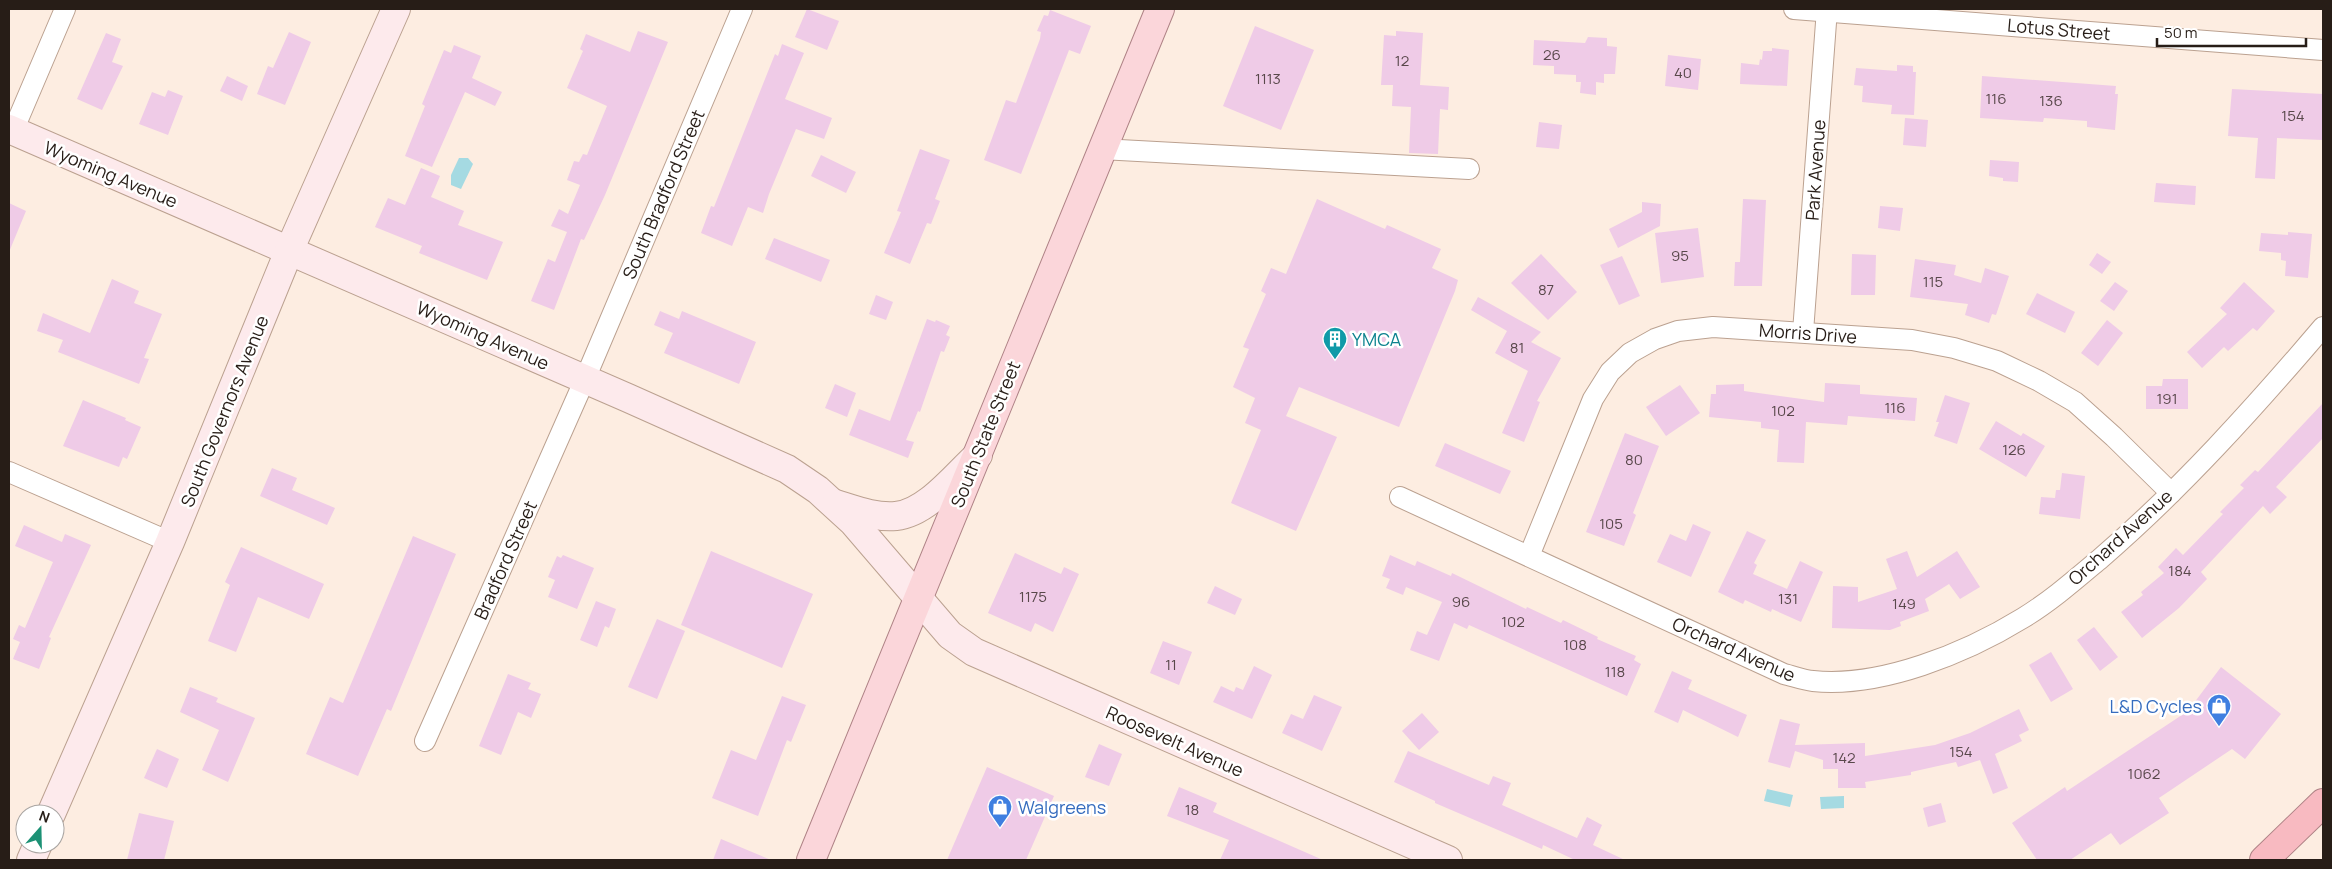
<svg xmlns="http://www.w3.org/2000/svg" width="2332" height="869" font-family="Manrope,sans-serif">
  <style>
    .water { fill: #a5dae2 }
    .building { fill: #efcbe7 }
    .lines { fill: none; stroke-linecap: round; stroke-linejoin: round }
    .street-casing { stroke: #bba190; stroke-width: 22 }
    .secondary-casing { stroke: #bba190; stroke-width: 30 }
    .primary-casing { stroke: #af8386; stroke-width: 30 }
    .highway-casing { stroke: #af8386; stroke-width: 30 }
    .street { stroke: #fff; stroke-width: 20 }
    .secondary { stroke: #fdeaec; stroke-width: 28 }
    .primary { stroke: #fbd6da; stroke-width: 28 }
    .highway { stroke: #f8bac1; stroke-width: 28 }
    .labels { text-anchor: middle; dominant-baseline: central; stroke-width: 5; stroke-linejoin: round; paint-order: stroke }
    .number-label { font-size: 15px; fill: #59484b }
    .street-label { font-size: 18px; fill: #271d17; stroke: #fff }
    .culture-label { font-size: 18px; fill: #0d838f; stroke: #fff; text-anchor: start }
    .shop-label { font-size: 18px; fill: #366cbe; stroke: #fff; text-anchor: end }
  </style>
  <rect width="100%" height="100%" fill="#fdede1"/>
  <g class="water">
    <path d="M459,158H468L473,164L461,189L451,185V175Z"/>
    <path d="M1767,789L1793,795L1790,807L1764,801Z"/>
    <path d="M1844,796V808L1821,809L1820,797Z"/>
  </g>
  <g class="building">
    <path d="M807,9L839,21L827,50L795,37Z"/>
    <path d="M1050,10L1091,26L1080,54L1069,50L1021,174L984,160L1006,100L1016,103L1040,39L1041,32L1037,31L1044,15L1048,16Z"/>
    <path d="M1255,26L1314,50L1281,130L1223,106Z"/>
    <path d="M638,31L668,42L605,195L584,240L581,239L554,310L531,301L548,259L555,262L567,232L551,226L559,209L568,214L580,185L567,180L574,161L579,162L583,154L587,155L607,106L567,88L583,51L580,49L586,34L630,52Z"/>
    <path d="M1396,31L1423,33L1420,85L1449,87L1448,110L1440,109L1438,154L1409,153L1411,107L1392,106L1393,85H1381L1384,35L1396,36Z"/>
    <path d="M289,32L311,42L285,105L257,94L268,66L273,68Z"/>
    <path d="M106,33L121,39L112,62L123,66L102,110L77,99Z"/>
    <path d="M1588,37L1607,38V46L1617,47L1615,74H1604V83L1596,82V95L1580,93L1581,82H1576V75L1554,74V66L1533,65L1534,40L1585,43Z"/>
    <path d="M782,44L804,53L785,99L832,118L824,139L796,129L769,194L763,213L748,207L732,246L701,233L711,206L714,207L775,54L778,56Z"/>
    <path d="M454,45L481,56L472,78L502,92L495,106L465,92L432,167L405,156L425,106L422,104L444,50L451,53Z"/>
    <path d="M1772,48L1789,50L1787,86L1740,84L1741,63L1759,65L1760,59L1762,60L1763,51H1772Z"/>
    <path d="M1668,55L1701,59L1698,90L1665,86Z"/>
    <path d="M1897,65L1913,66V72H1916L1914,115L1891,114L1892,105L1862,102L1863,86L1854,85L1856,68L1897,71Z"/>
    <path d="M227,76L248,86L242,101L220,91Z"/>
    <path d="M1982,76L2116,86L2115,94H2118L2115,130L2087,127V121L2044,118L2043,122L1980,118Z"/>
    <path d="M2232,89L2323,94V140L2277,138L2275,179L2255,178L2258,138L2228,136Z"/>
    <path d="M168,90L183,96L168,135L139,124L152,92L165,97Z"/>
    <path d="M1905,118L1928,120L1926,147L1903,145Z"/>
    <path d="M1539,122L1562,125L1559,149L1536,147Z"/>
    <path d="M920,149L950,160L935,199L940,201L931,224L927,223L910,264L884,253L901,212L897,211Z"/>
    <path d="M821,155L856,172L846,193L811,176Z"/>
    <path d="M1990,160L2019,162L2018,182L2003,181V178L1989,176Z"/>
    <path d="M421,168L440,176L431,197L464,211L458,225L503,242L487,280L419,253L422,246L375,227L388,198L405,205Z"/>
    <path d="M2156,183L2196,186L2195,205L2154,202Z"/>
    <path d="M1317,199L1385,229L1387,225L1441,249L1432,268L1458,280L1455,291L1399,427L1299,387L1286,416L1337,437L1296,531L1231,503L1261,430L1245,423L1255,398L1233,387L1249,349L1243,347L1266,294L1261,291L1271,268L1286,274Z"/>
    <path d="M1743,199L1766,200L1762,286H1734L1735,262H1740Z"/>
    <path d="M1642,202L1661,204L1660,226L1618,248L1609,229L1642,212Z"/>
    <path d="M9,203L26,211L9,252Z"/>
    <path d="M1880,206L1903,208L1900,231L1878,228Z"/>
    <path d="M1698,228L1704,277L1661,283L1655,233Z"/>
    <path d="M2288,232L2312,234L2308,278L2285,276L2286,261L2281,260V253L2259,251L2261,233L2288,235Z"/>
    <path d="M774,238L830,260L821,282L765,259Z"/>
    <path d="M2097,253L2111,262L2102,274L2089,265Z"/>
    <path d="M1541,254L1577,292L1548,320L1511,283Z"/>
    <path d="M1852,254L1876,255L1875,295H1851Z"/>
    <path d="M1622,256L1640,296L1619,305L1600,265Z"/>
    <path d="M1915,259L1956,265L1954,275L1981,283L1985,268L2009,276L1996,315L1992,314L1989,323L1965,315L1968,304L1910,297Z"/>
    <path d="M112,279L139,291L134,303L162,314L144,358L149,359L139,384L58,352L63,340L37,331L43,313L90,333Z"/>
    <path d="M2115,282L2128,291L2114,311L2100,301Z"/>
    <path d="M2244,282L2275,311L2257,331L2253,328L2228,351L2224,347L2202,368L2187,352L2227,314L2220,308Z"/>
    <path d="M2037,293L2075,312L2065,333L2026,314Z"/>
    <path d="M876,295L893,302L886,320L869,314Z"/>
    <path d="M1478,297L1541,332L1531,342L1561,358L1537,401L1540,402L1524,442L1502,433L1528,371L1495,353L1507,331L1471,310Z"/>
    <path d="M660,311L679,319L682,311L756,342L739,384L664,353L673,333L654,325Z"/>
    <path d="M927,319L935,322L936,320L950,326L946,335L950,337L944,352L941,351L920,412L918,411L906,440L914,442L908,458L849,435L859,409L890,421Z"/>
    <path d="M2107,320L2123,333L2098,366L2081,353Z"/>
    <path d="M2163,379H2188V409H2146V386H2162Z"/>
    <path d="M1825,383L1860,385V394L1917,398L1915,421L1848,416L1847,425L1806,422L1804,463L1777,462L1779,430L1761,428V422L1709,417L1711,394H1716V385L1744,384V391L1824,402Z"/>
    <path d="M835,384L856,393L847,417L825,408Z"/>
    <path d="M1680,385L1700,413L1666,436L1646,407Z"/>
    <path d="M1945,395L1970,403L1957,444L1934,436L1939,422H1936Z"/>
    <path d="M83,400L126,418L125,420L141,427L127,459L123,457L119,467L63,446Z"/>
    <path d="M2323,403V438L2276,487L2287,497L2270,514L2263,506L2201,572L2207,579L2179,608L2142,638L2121,612L2143,595L2141,592L2164,573L2158,567L2176,548L2183,555L2223,514L2220,512L2244,488L2240,485L2255,470L2258,472Z"/>
    <path d="M1996,421L2021,436L2023,433L2045,446L2026,477L1979,449Z"/>
    <path d="M1625,433L1659,446L1633,513L1636,515L1624,546L1586,532Z"/>
    <path d="M1445,443L1511,471L1500,494L1435,466Z"/>
    <path d="M272,468L297,478L292,490L335,508L327,525L260,496Z"/>
    <path d="M2062,473L2085,476L2080,519L2039,514L2041,497L2055,498L2056,490H2060Z"/>
    <path d="M1693,524L1711,532L1691,577L1657,562L1670,534L1686,541Z"/>
    <path d="M24,525L62,542L65,534L91,545L49,637L51,638L39,669L13,659L20,642L13,639L19,625L25,628L53,562L15,546Z"/>
    <path d="M1747,531L1766,540L1754,563L1757,565L1753,574L1787,589L1800,561L1823,572L1801,622L1772,609L1771,612L1745,600L1743,604L1718,592Z"/>
    <path d="M413,536L456,554L391,711L387,709L358,776L306,754L330,697L343,703Z"/>
    <path d="M241,547L324,584L309,619L258,597L236,652L208,641L230,585L225,582Z"/>
    <path d="M711,551L813,594L782,668L681,625Z"/>
    <path d="M1907,551L1917,577L1957,551L1980,587L1960,599L1949,584L1925,599L1929,611L1900,622L1901,626L1890,630L1832,628L1833,586L1858,587V602L1897,589L1886,559Z"/>
    <path d="M1015,553L1061,574L1064,567L1079,574L1053,632L1035,623L1031,632L988,613Z"/>
    <path d="M563,555L594,568L577,609L548,597L555,580L548,577L557,556L561,558Z"/>
    <path d="M1390,555L1415,566L1417,561L1451,576L1452,573L1526,609L1527,607L1561,623L1563,620L1598,637L1597,639L1636,656L1634,660L1641,664L1627,696L1469,625L1467,629L1454,623L1439,661L1410,650L1417,631L1427,635L1442,602L1406,587L1403,595L1386,588L1390,579L1382,576Z"/>
    <path d="M1215,586L1242,599L1235,615L1207,603Z"/>
    <path d="M596,601L616,609L609,628L605,626L597,647L580,640Z"/>
    <path d="M657,619L685,631L657,699L628,687Z"/>
    <path d="M2094,627L2118,657L2100,671L2077,640Z"/>
    <path d="M1163,641L1192,652L1179,685L1150,673Z"/>
    <path d="M2051,652L2073,689L2051,702L2029,665Z"/>
    <path d="M1254,666L1272,675L1252,719L1213,702L1221,686L1234,692L1236,687L1243,690Z"/>
    <path d="M2221,667L2281,714L2245,759L2232,749L2159,798L2169,813L2120,845L2111,833L2070,860H2037L2012,823L2065,787L2067,791L2188,711Z"/>
    <path d="M1672,671L1692,680L1688,689L1747,715L1738,737L1683,710L1678,723L1654,712Z"/>
    <path d="M508,674L531,683L528,689L541,694L531,718L518,712L501,755L479,746Z"/>
    <path d="M190,687L218,698L216,702L255,718L228,782L202,770L219,730L180,712Z"/>
    <path d="M1314,695L1342,707L1322,751L1282,733L1291,714L1303,719Z"/>
    <path d="M782,696L806,705L791,742L787,740L758,816L712,798L731,750L756,760Z"/>
    <path d="M2019,709L2029,730L2019,735L2022,741L1995,754L2008,788L1993,794L1980,760L1958,767L1956,762L1911,772V775L1865,782L1866,788H1838V769H1823V760L1795,751L1790,768L1768,762L1780,719L1800,724L1795,745L1865,743V756L1935,745L1970,733Z"/>
    <path d="M1422,713L1439,732L1419,750L1402,731Z"/>
    <path d="M1099,744L1122,754L1109,786L1085,777Z"/>
    <path d="M157,749L179,759L167,788L144,778Z"/>
    <path d="M1408,751L1489,785L1493,776L1511,783L1502,805L1577,838L1587,817L1602,825L1593,845L1625,860H1575L1543,845L1542,849L1435,803V801L1394,782Z"/>
    <path d="M987,767L1054,796L1026,860H947Z"/>
    <path d="M1179,787L1217,803L1213,812L1323,860H1220L1229,840L1167,816Z"/>
    <path d="M1941,803L1946,822L1928,827L1923,808Z"/>
    <path d="M139,813L174,821L164,860H127Z"/>
    <path d="M721,839L771,860H713Z"/>
  </g>
  <g class="lines">
    <defs>
      <g id="street">
        <path d="M1794,9L2323,50"/>
        <path d="M13,131L65,9"/>
        <path d="M1101,149L1469,169"/>
        <path d="M1803,332L1827,9"/>
        <path d="M9,472L170,542"/>
        <path d="M1400,497L1784,674C1793,676 1803,680 1813,681C1881,688 1966,653 2023,618C2051,601 2076,579 2101,558C2181,489 2254,408 2323,327"/>
        <path d="M1529,556L1593,399L1610,372L1630,353L1655,339L1678,331L1713,327L1912,340L1954,348L1997,361L2039,381L2075,402L2114,437L2171,493"/>
        <path d="M425,741L585,379L742,9"/>
      </g>
      <g id="secondary">
        <path d="M9,129L628,398L787,469L818,490L853,522L950,635L974,652L1448,860"/>
        <path d="M836,504C855,510 876,518 896,516C927,513 956,475 978,455"/>
        <path d="M51,814L170,542L289,251L396,9"/>
        <path d="M31,860L38,844"/>
      </g>
      <path id="primary" d="M811,860C927,576 1043,292 1160,9"/>
      <path id="highway" d="M2264,860L2323,803"/>
    </defs>
    <use href="#street" class="street-casing"/>
    <use href="#secondary" class="secondary-casing"/>
    <use href="#primary" class="primary-casing"/>
    <use href="#highway" class="highway-casing"/>
    <use href="#street" class="street"/>
    <use href="#secondary" class="secondary"/>
    <use href="#primary" class="primary"/>
    <use href="#highway" class="highway"/>
  </g>
  <defs>
    <symbol id="building-pin" viewBox="-11 -11 22 30"><path d="M0 17L-7.5 6A9.5 9.5 0 1 1 7.5 6Z" fill="#0f9aa8" stroke="#fff"/><path d="M-4-6H4V6H1V3H-1V6H-4ZM-2.5-4.3h1.7v1.8h-1.7ZM.8-4.3h1.7v1.8H.8ZM-2.5-1h1.7V.8h-1.7ZM.8-1h1.7V.8H.8Z" fill="#fff"/></symbol>
    <symbol id="shop-pin" viewBox="-11 -11 22 30"><path d="M0 17L-7.5 6A9.5 9.5 0 1 1 7.5 6Z" fill="#3f7fe0" stroke="#fff"/><path d="M-5-2.5h2.3a2.7 3.5 0 0 1 5.4 0H5L5.5 6h-11ZM-1.5-2.5h3a1.5 2.3 0 0 0-3 0Z" fill="#fff"/></symbol>
  </defs>
  <g fill-rule="evenodd">
    <use href="#building-pin" x="1321" y="325" width="28" height="38"/>
    <use href="#shop-pin" x="2205" y="692" width="28" height="38"/>
    <use href="#shop-pin" x="986" y="793" width="28" height="38"/>
  </g>
  <g class="labels">
    <g class="number-label">
      <text x="1552" y="54">26</text>
      <text x="1402" y="60">12</text>
      <text x="1683" y="72">40</text>
      <text x="1268" y="78">1113</text>
      <text x="1996" y="98">116</text>
      <text x="2051" y="100">136</text>
      <text x="2293" y="115">154</text>
      <text x="1680" y="255">95</text>
      <text x="1933" y="281">115</text>
      <text x="1546" y="289">87</text>
      <text x="1517" y="347">81</text>
      <text x="2167" y="398">191</text>
      <text x="1895" y="407">116</text>
      <text x="1783" y="410">102</text>
      <text x="2014" y="449">126</text>
      <text x="1634" y="459">80</text>
      <text x="1611" y="523">105</text>
      <text x="2180" y="570">184</text>
      <text x="1033" y="596">1175</text>
      <text x="1788" y="598">131</text>
      <text x="1461" y="601">96</text>
      <text x="1904" y="603">149</text>
      <text x="1513" y="621">102</text>
      <text x="1575" y="644">108</text>
      <text x="1171" y="664">11</text>
      <text x="1615" y="671">118</text>
      <text x="1961" y="751">154</text>
      <text x="1844" y="757">142</text>
      <text x="2144" y="773">1062</text>
      <text x="1192" y="809">18</text>
    </g>
    <g class="street-label">
      <text transform="translate(2059 29) rotate(5)">Lotus Street</text>
      <text transform="translate(1815 170) rotate(-86)">Park Avenue</text>
      <text transform="translate(111 174) rotate(23)">Wyoming Avenue</text>
      <text transform="translate(663 194) rotate(-67)">South Bradford Street</text>
      <text transform="translate(1808 333) rotate(4)">Morris Drive</text>
      <text transform="translate(483 335) rotate(24)">Wyoming Avenue</text>
      <text transform="translate(224 411) rotate(-68)">South Governors Avenue</text>
      <text transform="translate(985 434) rotate(-68)">South State Street</text>
      <text transform="translate(2120 537) rotate(-42)">Orchard Avenue</text>
      <text transform="translate(505 560) rotate(-66)">Bradford Street</text>
      <text transform="translate(1734 649) rotate(24)">Orchard Avenue</text>
      <text transform="translate(1175 741) rotate(24)">Roosevelt Avenue</text>
    </g>
    <g class="culture-label">
      <text x="1352" y="339">YMCA</text>
    </g>
    <g class="shop-label">
      <text x="2202" y="706">L&amp;D Cycles</text>
      <text x="1018" y="807" text-anchor="start">Walgreens</text>
    </g>
  </g>
  <rect width="2332" height="869" fill="none" stroke="#271d17" stroke-width="20"/>
  <g transform="translate(40 829) rotate(20)"><circle r="24" fill="#ffffff" stroke="#a9a5a2"/>
  <path d="M0-4L9 19L0 12L-9 19Z" fill="#1c9175"/>
  <text y="-8" font-size="14" font-weight="bold" text-anchor="middle" fill="#271d17">N</text>
  </g>
  <path d="M2157 38v8h149v-8" fill="none" stroke="#271d17" stroke-width="2.5"/>
  <text x="2164" y="38" font-size="15" fill="#271d17" stroke="#ffffff" stroke-width="4" paint-order="stroke">50 m</text>
</svg>
